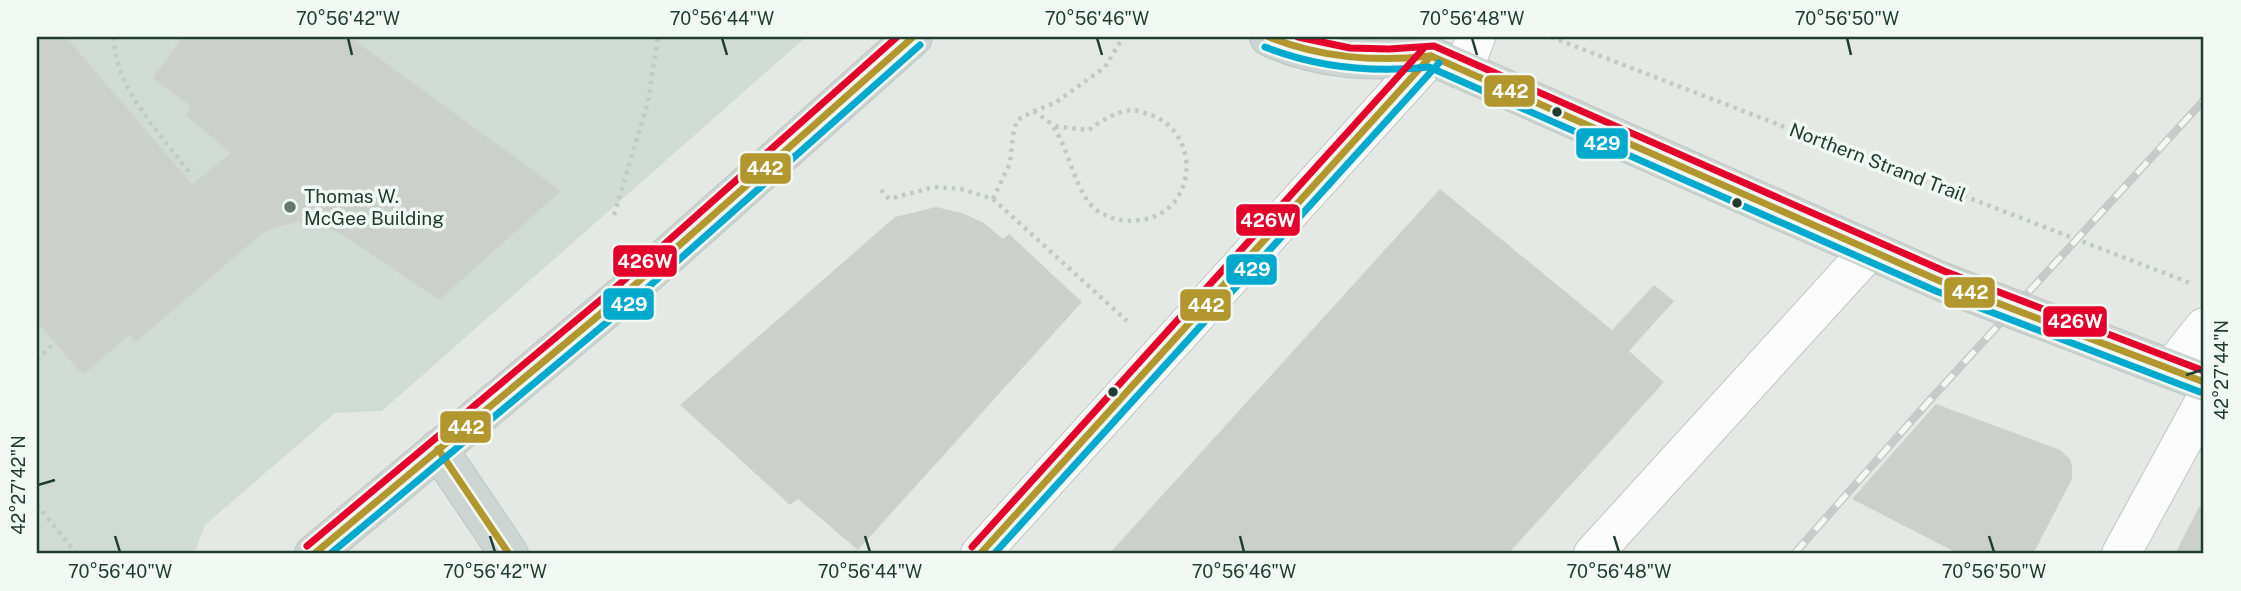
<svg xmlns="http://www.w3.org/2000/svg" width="2241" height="591" font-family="'Public Sans',sans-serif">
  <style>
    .built { fill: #d1dbd5 }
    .building { fill: #cbd0cd }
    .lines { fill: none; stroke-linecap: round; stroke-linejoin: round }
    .minor-casing { stroke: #c1c6c3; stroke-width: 40 }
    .major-casing { stroke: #bcc5c2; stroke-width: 40 }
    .path { stroke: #c0cac4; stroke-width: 4.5; stroke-dasharray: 3.5 5; stroke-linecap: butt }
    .minor { stroke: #fbfcfb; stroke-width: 38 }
    .major { stroke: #cdd5d2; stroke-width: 38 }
    .rail-casing { stroke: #c6cac9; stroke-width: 8 }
    .rail { stroke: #f2f8f4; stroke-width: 5; stroke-dasharray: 16; stroke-linecap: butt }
    .bus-1-casing { stroke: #f2f8f4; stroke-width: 12 }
    .bus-2-casing { stroke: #f2f8f4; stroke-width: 12 }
    .bus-3-casing { stroke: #f2f8f4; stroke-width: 12 }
    .bus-1 { stroke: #b1972e; stroke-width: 7 }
    .bus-2 { stroke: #00a9ce; stroke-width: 7 }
    .bus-3 { stroke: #e4002b; stroke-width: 7 }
    .ticks { fill: none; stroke: #213d32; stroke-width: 2.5 }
    .bus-dot { fill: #213d32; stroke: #f2f8f4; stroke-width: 2.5 }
    .poi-dot { fill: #657971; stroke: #f2f8f4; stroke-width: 2.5 }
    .labels { text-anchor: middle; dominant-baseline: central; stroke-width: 7; stroke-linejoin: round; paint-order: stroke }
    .street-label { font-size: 19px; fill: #213d32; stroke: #f2f8f4 }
    .poi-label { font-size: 19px; fill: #213d32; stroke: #f2f8f4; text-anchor: start }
    .line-badge { stroke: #f2f8f4; stroke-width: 2.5 }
    .badge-label { font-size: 19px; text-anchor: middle; font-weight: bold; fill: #fff }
    .neatline { fill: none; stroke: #213d32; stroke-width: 2.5 }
    .ticks-label { font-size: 18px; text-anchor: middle; fill: #213d32 }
  </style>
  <rect width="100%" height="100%" fill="#e4e9e6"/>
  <path class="built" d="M37,37H806L382,411L335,413L205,525L194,554H37Z"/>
  <g class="building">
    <path d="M37,37H66L192,184L231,153L186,116L190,106L153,78L182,37H350L561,191L439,300L347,238L323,224L296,222L271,229L260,235L136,342L129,335L83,375L37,322Z"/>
    <path d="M1440,189L1612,330L1654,285L1674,301L1629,351L1664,382L1508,554H1109Z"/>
    <path d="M936,207L962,213L984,223L1003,239L1009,234L1082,302L858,550L798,499L790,505L680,405L895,217Z"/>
    <path d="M1936,404L2060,450L2070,459L2072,466V479L2033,554H1959L1852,499Z"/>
    <path d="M2199,507H2204V554H2175Z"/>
  </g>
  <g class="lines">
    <defs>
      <g id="minor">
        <path d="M1463,70L1476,37"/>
        <path d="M2171,369L2204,327"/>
        <path d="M980,554L1431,56"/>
        <path d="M1593,554L1869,251"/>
        <path d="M2121,554L2204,402"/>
      </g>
      <g id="major">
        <path d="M1269,37C1322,61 1375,63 1431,56L1940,281L2204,382"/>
        <path d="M438,449L509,554"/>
        <path d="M314,554L629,290L913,37"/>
      </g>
    </defs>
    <use href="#minor" class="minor-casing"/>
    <use href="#major" class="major-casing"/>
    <g class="path">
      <path d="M114,37C113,87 164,138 192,176"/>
      <path d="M1551,37L2190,283"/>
      <path d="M1034,111C1040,116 1050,121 1054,128C1070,151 1076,197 1099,212C1113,220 1125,222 1140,220C1199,213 1202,130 1148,114C1143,113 1137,110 1132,110C1116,111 1101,121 1089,130L1053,126"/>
      <path d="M881,190L889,199L934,187L961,189L993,199L1127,321"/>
      <path d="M993,199L1010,163L1013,135L1017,120L1034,111L1055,103L1105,67L1123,37"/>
      <path d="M614,215L648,102L658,37"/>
      <path d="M37,360L54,343"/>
      <path d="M37,505L77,554"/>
    </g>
    <use href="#minor" class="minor"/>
    <use href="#major" class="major"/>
    <defs>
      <path id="rail" d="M1794,554L1929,401L2204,100"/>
    </defs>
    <use href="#rail" class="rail-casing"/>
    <use href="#rail" class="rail"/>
    <defs>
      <g id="bus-1">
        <path d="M1269,37C1322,58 1374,62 1431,56L1940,281L2204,382"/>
        <path d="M438,449L509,554"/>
        <path d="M314,554L629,290L913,37"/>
        <path d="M980,554L1431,56"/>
      </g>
      <g id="bus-2">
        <path d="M1265,47C1319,68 1372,73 1429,67L1936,291L2200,392"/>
        <path d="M330,554L636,298L920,45"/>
        <path d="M994,554L1439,63"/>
      </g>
      <g id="bus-3">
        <path d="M1298,37L1350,48L1389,49L1434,46L1944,271L2204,371"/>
        <path d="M307,546L622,282L897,37"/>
        <path d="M972,547L1423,49"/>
      </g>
    </defs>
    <use href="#bus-1" class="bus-1-casing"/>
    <use href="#bus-2" class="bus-2-casing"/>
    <use href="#bus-3" class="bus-3-casing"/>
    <use href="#bus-1" class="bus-1"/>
    <use href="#bus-2" class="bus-2"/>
    <use href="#bus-3" class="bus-3"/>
  </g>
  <path class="ticks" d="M348,38L352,55M722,38L727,55M1097,38L1102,55M1472,38L1477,55M1847,38L1851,55M2186,375L2202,370M38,485L55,480M115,536L120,552M490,536L495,552M865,536L870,552M1240,536L1244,552M1614,536L1619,552M1989,536L1994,552"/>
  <g class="bus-dot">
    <circle cx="1557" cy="112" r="6"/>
    <circle cx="1737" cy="203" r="6"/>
    <circle cx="1113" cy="392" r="6"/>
  </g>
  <circle class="poi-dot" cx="290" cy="207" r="7"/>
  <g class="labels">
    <g class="street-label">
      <text transform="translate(1878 162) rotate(21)">Northern Strand Trail</text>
    </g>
    <g class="poi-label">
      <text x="304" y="196">Thomas W.<tspan x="304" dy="22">McGee Building</tspan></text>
    </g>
  </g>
  <g class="line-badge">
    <rect x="1483" y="74" width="53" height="34" rx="7" fill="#b1972e"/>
    <rect x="1575" y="127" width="54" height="33" rx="7" fill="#00a9ce"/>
    <rect x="739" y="152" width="53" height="33" rx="7" fill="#b1972e"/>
    <rect x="1235" y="203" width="66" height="34" rx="7" fill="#e4002b"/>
    <rect x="612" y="244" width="66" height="34" rx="7" fill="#e4002b"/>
    <rect x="1225" y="253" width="53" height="33" rx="7" fill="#00a9ce"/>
    <rect x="1943" y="276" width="53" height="33" rx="7" fill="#b1972e"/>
    <rect x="602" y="287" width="53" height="34" rx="7" fill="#00a9ce"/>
    <rect x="1179" y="288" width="53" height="34" rx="7" fill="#b1972e"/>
    <rect x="2042" y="305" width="66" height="33" rx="7" fill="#e4002b"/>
    <rect x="439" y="410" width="53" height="34" rx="7" fill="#b1972e"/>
  </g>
  <g class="badge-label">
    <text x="1510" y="98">442</text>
    <text x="1602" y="150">429</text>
    <text x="765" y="175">442</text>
    <text x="1268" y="227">426W</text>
    <text x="645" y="268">426W</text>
    <text x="1252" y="276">429</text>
    <text x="1970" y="299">442</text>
    <text x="629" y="311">429</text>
    <text x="1206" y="312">442</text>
    <text x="2075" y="328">426W</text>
    <text x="466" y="434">442</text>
  </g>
  <rect width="2241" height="591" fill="none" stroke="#f2f8f4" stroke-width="77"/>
  <rect x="38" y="38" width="2164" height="514" class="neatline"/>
  <g class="ticks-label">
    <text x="348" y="25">70°56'42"W</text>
    <text x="722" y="25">70°56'44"W</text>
    <text x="1097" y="25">70°56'46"W</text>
    <text x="1472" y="25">70°56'48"W</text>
    <text x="1847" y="25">70°56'50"W</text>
    <text transform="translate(2222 370) rotate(-90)" y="6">42°27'44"N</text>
    <text transform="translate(19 485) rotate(-90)" y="6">42°27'42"N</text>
    <text x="120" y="578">70°56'40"W</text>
    <text x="495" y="578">70°56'42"W</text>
    <text x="870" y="578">70°56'44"W</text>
    <text x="1244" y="578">70°56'46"W</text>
    <text x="1619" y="578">70°56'48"W</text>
    <text x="1994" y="578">70°56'50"W</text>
  </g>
</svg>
